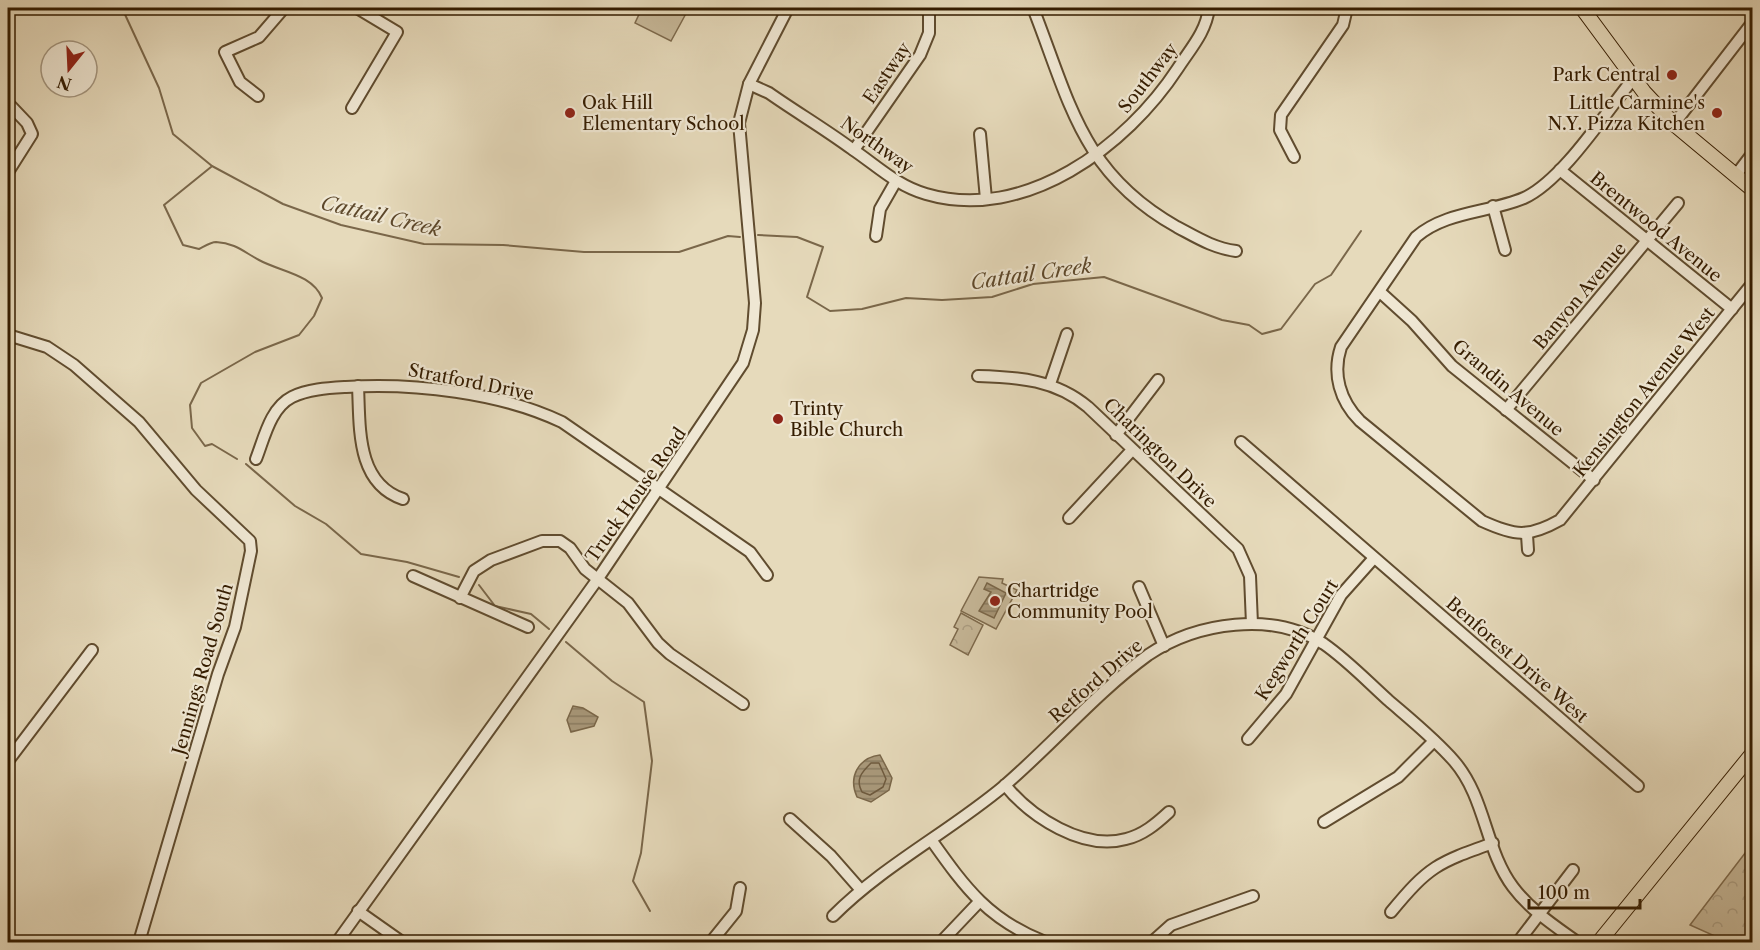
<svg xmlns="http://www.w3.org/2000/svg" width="1760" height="950" font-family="'Libre Caslon Text',serif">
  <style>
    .forest { fill: url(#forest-crowns); stroke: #7e6b4e; stroke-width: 1.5 }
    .pitch { fill: #c8ba9b; stroke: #7e6b4e; stroke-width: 1.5 }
    .water { fill: url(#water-rules); stroke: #7a674a; stroke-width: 1.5 }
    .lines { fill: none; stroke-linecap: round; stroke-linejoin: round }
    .shore { stroke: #6e5a3e; stroke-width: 1.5 }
    .stream { stroke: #7a674a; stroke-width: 2 }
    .minor-casing { stroke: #604c2f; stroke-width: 14 }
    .major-casing { stroke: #341c00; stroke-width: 16 }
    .minor { stroke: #efe7d3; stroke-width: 10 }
    .major { stroke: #e6dabb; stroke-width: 14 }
    .poi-dot { fill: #8f2418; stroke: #efe7d3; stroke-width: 2 }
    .labels { text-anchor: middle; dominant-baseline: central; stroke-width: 4.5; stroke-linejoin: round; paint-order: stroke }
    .street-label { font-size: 18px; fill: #341c00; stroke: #efe7d3 }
    .poi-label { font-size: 18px; fill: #341c00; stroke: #efe7d3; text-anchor: start }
    .water-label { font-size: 20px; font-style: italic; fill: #5d482b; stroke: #efe7d3 }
  </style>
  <defs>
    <pattern id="forest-crowns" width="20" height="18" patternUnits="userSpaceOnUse" patternTransform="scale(1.5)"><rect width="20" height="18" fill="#c8ba9b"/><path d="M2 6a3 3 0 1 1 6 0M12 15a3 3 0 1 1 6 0" fill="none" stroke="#ac9f84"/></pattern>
    <pattern id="water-rules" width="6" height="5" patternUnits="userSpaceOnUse" patternTransform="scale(1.5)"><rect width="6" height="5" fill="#a9997b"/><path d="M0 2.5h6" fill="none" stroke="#8a7c62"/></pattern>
  </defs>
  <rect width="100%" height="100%" fill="#e6dabb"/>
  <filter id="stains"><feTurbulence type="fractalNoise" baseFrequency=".00333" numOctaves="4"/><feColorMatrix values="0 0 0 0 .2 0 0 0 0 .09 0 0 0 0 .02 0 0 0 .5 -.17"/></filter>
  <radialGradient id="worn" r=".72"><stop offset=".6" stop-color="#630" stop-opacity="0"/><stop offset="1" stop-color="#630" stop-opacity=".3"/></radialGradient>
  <g class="forest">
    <path d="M961,613L983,625L968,655L950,645L958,629L954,627Z"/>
    <path d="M1752,844V942H1728L1690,925Z"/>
  </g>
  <g class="pitch">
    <path d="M642,8H689L671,41L635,23Z"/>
    <path d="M979,577L1003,579L1002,583L1017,590L996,629L961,611Z"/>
  </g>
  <g class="water">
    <path d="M987,583L1006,593L994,618L979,611L991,592L984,589Z"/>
    <path d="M573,706L583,708L598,717L594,726L571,732L567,720Z"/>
    <path d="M880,755L892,778L889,790L871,802L857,797C848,777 858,758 880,755Z"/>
  </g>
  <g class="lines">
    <path class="shore" d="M871,763H879L886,779L883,787L870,795L862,792C855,779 862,772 871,763Z"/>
    <g class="stream">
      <path d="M122,8L159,88L173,134L212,166L283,204L341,225L424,244L503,245L584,252H679L728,236L740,237"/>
      <path d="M211,167L164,205L183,245L199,249C205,246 211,242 216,242C235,243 244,252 259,260C281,272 312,274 322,298L314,316L299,335L255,352L201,383L190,405L192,428L205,446L212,444L237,459"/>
      <path d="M758,235L797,237L823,247L807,297L830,311L862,309L906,298L942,300L992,297L1033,284L1104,277L1222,320L1249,325L1262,334L1281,329L1315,284L1331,275L1361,231"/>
      <path d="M246,464L295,506L326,524L361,554L407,562L459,577"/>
      <path d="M479,585L495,606L531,614L549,629"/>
      <path d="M566,642L612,681L644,702L652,761L641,853L633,881L650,911"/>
    </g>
    <defs>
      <g id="minor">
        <path d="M1033,8C1070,102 1081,173 1177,227C1196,237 1213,248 1236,251"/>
        <path d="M1633,79C1606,112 1562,181 1524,198C1489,213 1446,211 1416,237L1341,347C1332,374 1340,401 1360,421L1482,521C1515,536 1528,538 1560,520L1752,284"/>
        <path d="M749,84L769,93C796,112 825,129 852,149C876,165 897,186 926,194C1025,223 1127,146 1178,68C1191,48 1206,32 1209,8"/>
        <path d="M258,96L240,82L225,52L259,37L284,8"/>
        <path d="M8,103L27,123L32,134L8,172"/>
        <path d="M352,108L397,32L357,8"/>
        <path d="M1674,124L1752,23"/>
        <path d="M980,134L986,199"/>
        <path d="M854,150L920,55L929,33V8"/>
        <path d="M1294,157L1280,130L1281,115L1343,25L1347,8"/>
        <path d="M1560,170L1732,309"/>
        <path d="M1736,175L1752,154"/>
        <path d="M1493,206L1505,250"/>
        <path d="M876,236L880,209L896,181"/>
        <path d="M1380,292L1412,321L1452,366L1594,480"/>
        <path d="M8,335L47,347L74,365L139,422L196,490L250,541L251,551L235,627L218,674L139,942"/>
        <path d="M978,376C1019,377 1056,380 1088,407L1238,549L1250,576L1252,624"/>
        <path d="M1050,384L1067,334"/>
        <path d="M358,386C360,428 356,483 403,499"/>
        <path d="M1506,410L1678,203"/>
        <path d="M1116,435L1158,380"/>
        <path d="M1241,442L1638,786"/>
        <path d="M256,459C264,439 270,408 292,397C308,389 329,388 346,387C414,383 499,392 562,422L750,552L767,575"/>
        <path d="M1069,518L1132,450"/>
        <path d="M1527,535L1528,550"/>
        <path d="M413,576L528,627"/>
        <path d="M1139,587L1164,646"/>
        <path d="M460,598L474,571L491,560L542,541H560L570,548L585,569L628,603L658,643L670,654L743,704"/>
        <path d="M1248,739L1286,694L1341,595L1374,558"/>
        <path d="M8,761L92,650"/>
        <path d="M1005,785C1031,817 1083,851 1126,839C1143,835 1156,824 1169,812"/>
        <path d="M790,819L831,856L860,889"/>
        <path d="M1324,822L1398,777L1434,741"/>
        <path d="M932,841C966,889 989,920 1045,942"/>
        <path d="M358,911L402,942"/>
        <path d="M1391,912C1429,866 1437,863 1493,843"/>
        <path d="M833,916C884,865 949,832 1004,786C1053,744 1096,693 1148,655C1197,622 1273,611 1324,644C1347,660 1367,681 1388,700C1410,719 1435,739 1454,761C1486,798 1485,850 1513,887C1530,910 1555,926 1577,942"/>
        <path d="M8,940L15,942"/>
        <path d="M337,942L597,580L743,363L753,330L755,303L739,123L749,84L788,8"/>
        <path d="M711,942L736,911L740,888"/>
        <path d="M941,942L979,902"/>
        <path d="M1152,942L1171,925L1253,896"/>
        <path d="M1518,942L1573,870"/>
      </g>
      <g id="major">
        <path d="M1582,8L1644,92L1674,124L1752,189"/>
        <path d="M1599,942L1752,754"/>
      </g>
    </defs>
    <use href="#minor" class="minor-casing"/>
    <use href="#major" class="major-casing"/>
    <use href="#minor" class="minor"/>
    <use href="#major" class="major"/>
  </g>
  <g class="poi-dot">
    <circle cx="1672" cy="75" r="6"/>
    <circle cx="570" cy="113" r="6"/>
    <circle cx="1717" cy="113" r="6"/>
    <circle cx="778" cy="419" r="6"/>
    <circle cx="995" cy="601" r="6"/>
  </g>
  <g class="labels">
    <g class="street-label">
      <text transform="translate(887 73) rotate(-56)">Eastway</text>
      <text transform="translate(1148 78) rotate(-52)">Southway</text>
      <text transform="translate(877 145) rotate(35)">Northway</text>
      <text transform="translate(1656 227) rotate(39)">Brentwood Avenue</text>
      <text transform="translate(1580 296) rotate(-50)">Banyon Avenue</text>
      <text transform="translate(471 382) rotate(11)">Stratford Drive</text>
      <text transform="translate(1508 388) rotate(40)">Grandin Avenue</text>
      <text transform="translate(1644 392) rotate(-51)">Kensington Avenue West</text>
      <text transform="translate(1160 453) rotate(44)">Charington Drive</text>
      <text transform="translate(636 495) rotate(-55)">Truck House Road</text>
      <text transform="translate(1297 640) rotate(-58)">Kegworth Court</text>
      <text transform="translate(1517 660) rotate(41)">Benforest Drive West</text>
      <text transform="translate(203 669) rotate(-74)">Jennings Road South</text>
      <text transform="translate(1096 681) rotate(-41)">Retford Drive</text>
    </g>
    <g class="poi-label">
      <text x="1660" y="75" text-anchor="end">Park Central</text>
      <text x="582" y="103">Oak Hill<tspan x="582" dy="21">Elementary School</tspan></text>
      <text x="1705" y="103" text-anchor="end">Little Carmine's<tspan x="1705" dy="21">N.Y. Pizza Kitchen</tspan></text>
      <text x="790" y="409">Trinty<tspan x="790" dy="21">Bible Church</tspan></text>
      <text x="1007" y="591">Chartridge<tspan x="1007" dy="21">Community Pool</tspan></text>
    </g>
    <g class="water-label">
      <text transform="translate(381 216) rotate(13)">Cattail Creek</text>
      <text transform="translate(1031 274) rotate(-8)">Cattail Creek</text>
    </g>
  </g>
  <rect width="1760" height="950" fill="none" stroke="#e6dabb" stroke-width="30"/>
  <rect x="9" y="9" width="1742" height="932" fill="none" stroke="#341c00" stroke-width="3"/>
  <rect x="15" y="15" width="1730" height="920" fill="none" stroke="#341c00" stroke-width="1.5"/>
  <g transform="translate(69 69) rotate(198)"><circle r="28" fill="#efe7d3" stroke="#a4967f" stroke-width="1.5"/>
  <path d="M0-4.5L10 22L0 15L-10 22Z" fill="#8f2418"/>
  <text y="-9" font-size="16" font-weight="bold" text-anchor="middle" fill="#341c00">N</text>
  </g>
  <path d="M1529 899v9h111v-9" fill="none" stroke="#341c00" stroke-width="3"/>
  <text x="1538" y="899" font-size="18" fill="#341c00" stroke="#efe7d3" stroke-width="4.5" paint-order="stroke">100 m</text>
  <rect width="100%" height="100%" filter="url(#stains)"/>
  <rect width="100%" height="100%" fill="url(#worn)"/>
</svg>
